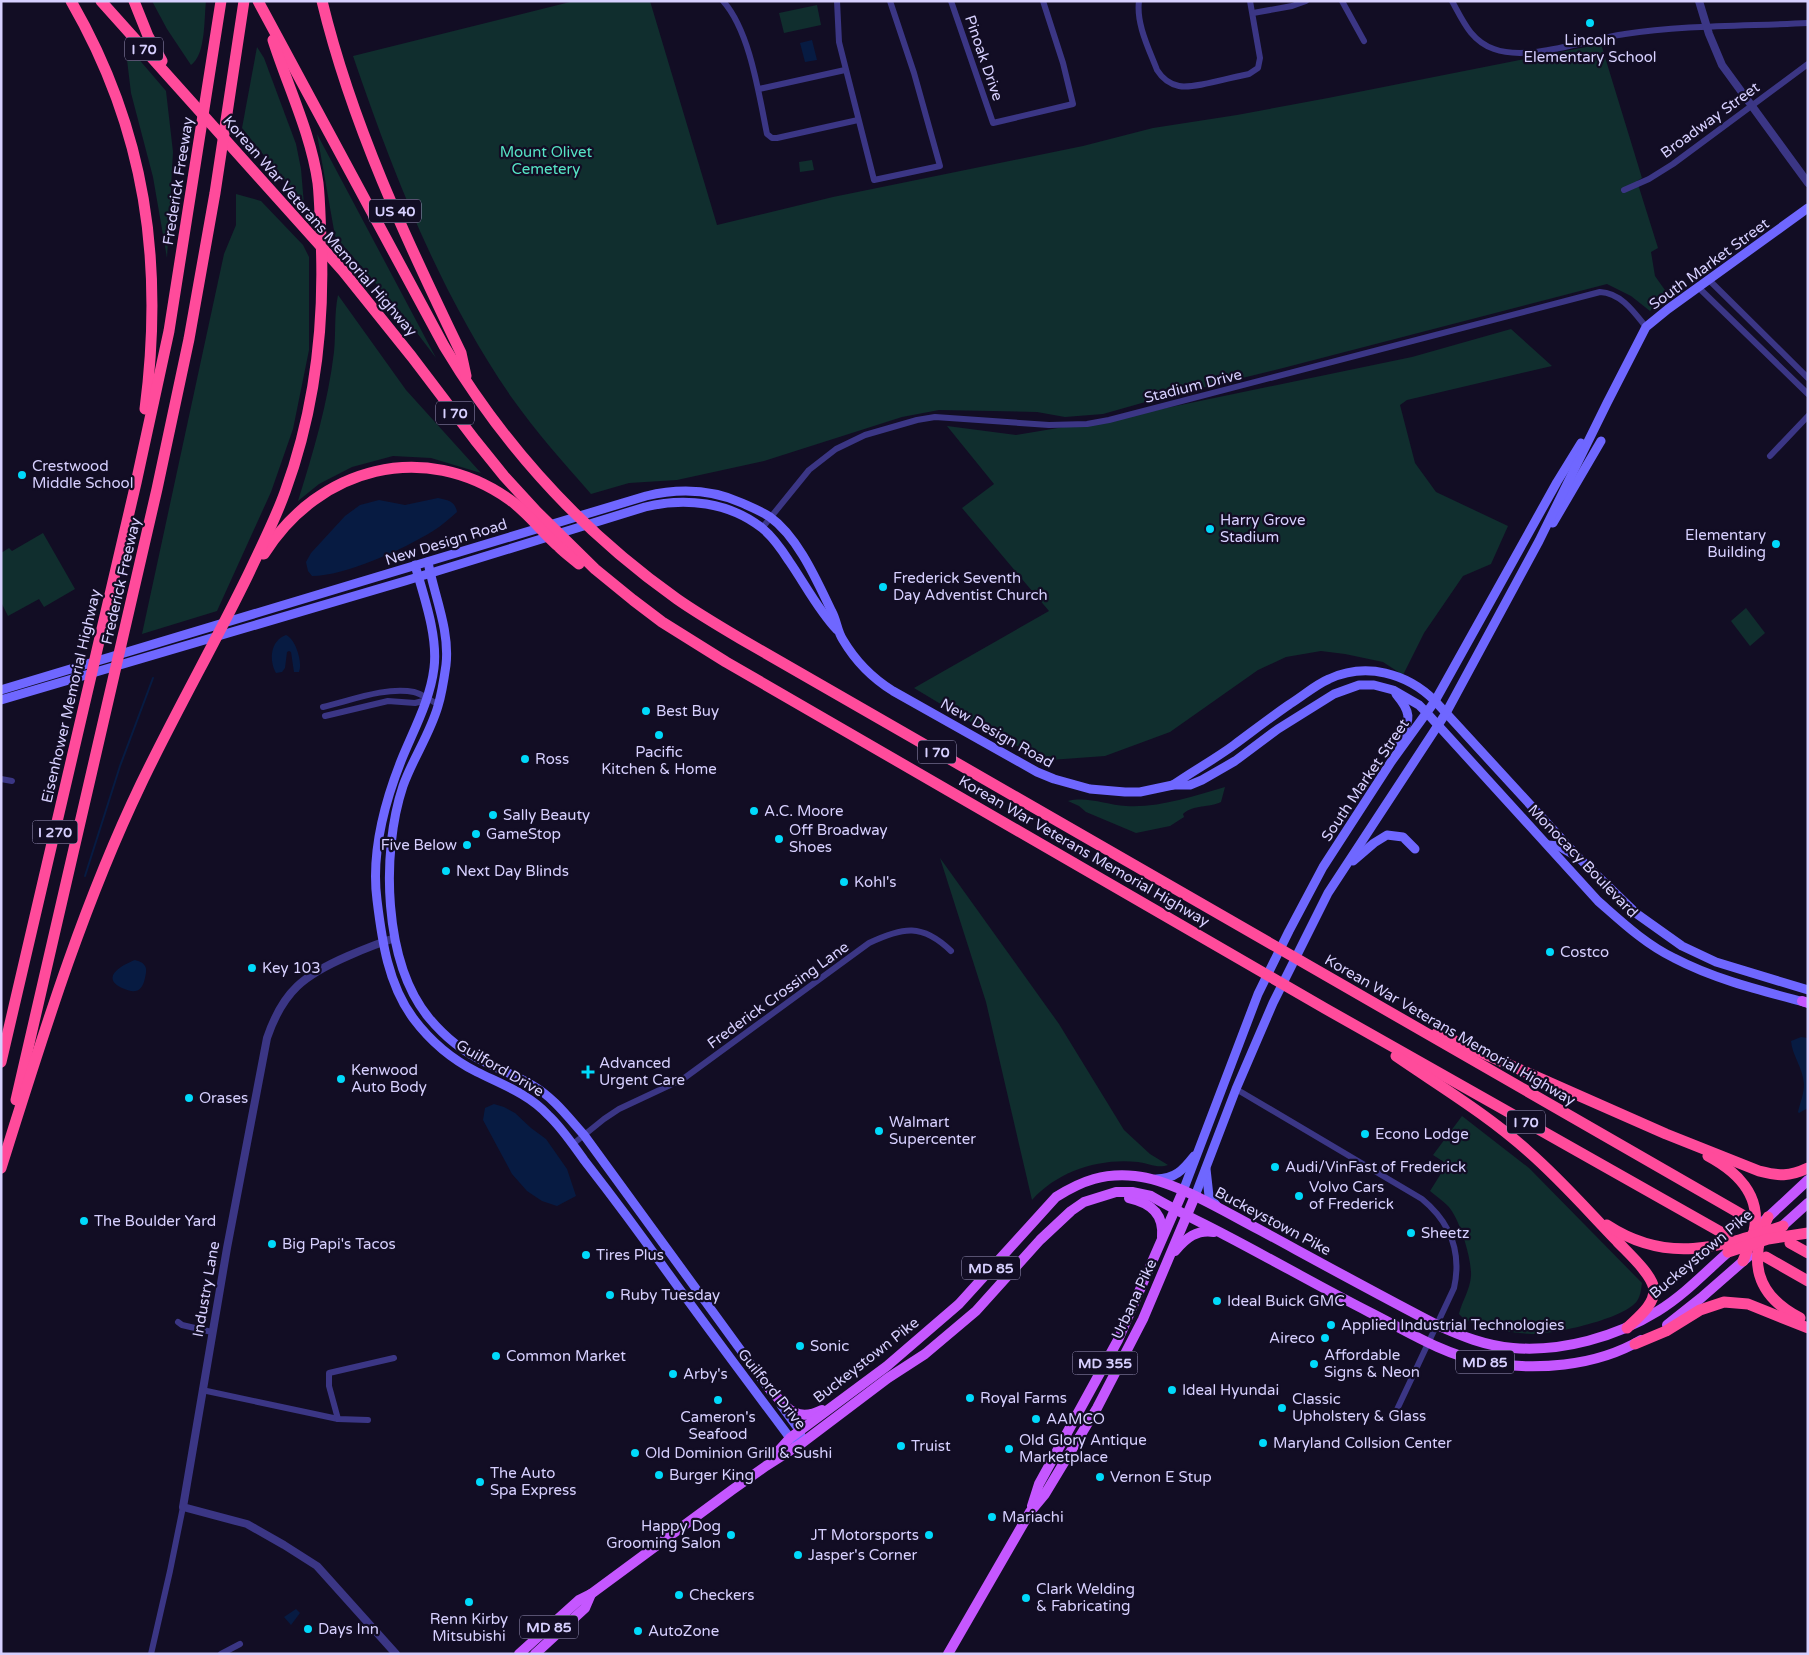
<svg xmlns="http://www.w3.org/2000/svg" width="1809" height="1655" font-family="'Varela Round',sans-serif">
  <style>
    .green { fill: #102e2e }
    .water { fill: #071b42 }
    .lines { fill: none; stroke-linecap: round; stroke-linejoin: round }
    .stream { stroke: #071b42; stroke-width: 2 }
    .minor { stroke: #3b3685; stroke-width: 6 }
    .tertiary { stroke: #3b3685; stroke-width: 8 }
    .secondary { stroke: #6f67ff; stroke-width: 9 }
    .primary { stroke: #c557ff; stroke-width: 10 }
    .motorway { stroke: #ff4b9b; stroke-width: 11 }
    .poi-dot { fill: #00dafb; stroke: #120d24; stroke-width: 2 }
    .labels { text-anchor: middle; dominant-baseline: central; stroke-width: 4.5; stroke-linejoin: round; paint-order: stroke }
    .shield { fill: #120d24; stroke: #9c96bd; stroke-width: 1 }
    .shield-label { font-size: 14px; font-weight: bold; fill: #d7d0ff }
    .poi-label { font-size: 15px; fill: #d7d0ff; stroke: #120d24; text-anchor: start }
    .street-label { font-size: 15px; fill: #d7d0ff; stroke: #120d24 }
    .park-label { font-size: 15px; fill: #56e4c5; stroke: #120d24 }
  </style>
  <rect width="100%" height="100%" fill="#120d24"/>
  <g class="green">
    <path d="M152,1H206C204,18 206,55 191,65L167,29Z"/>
    <path d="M574,1H650L717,225L833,197L1083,146L1153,128L1237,115L1328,98L1601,44L1642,178L1637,181L1658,248L1651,252L1655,276L1667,293L1650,311L1631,296L1607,284L1283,368L1156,399L1103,414L1065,417L1037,412L939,410L902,417L764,461L677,480L629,483L591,494C564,463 536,432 512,398C440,294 394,176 353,56Z"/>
    <path d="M817,5L821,25L784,33L779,13Z"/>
    <path d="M125,43L166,91L173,152L167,258L153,177L131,93Z"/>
    <path d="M257,47L264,58L296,144L301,169L304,205L242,128Z"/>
    <path d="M317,134L436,358L405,317L335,236Z"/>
    <path d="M812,160L814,170L800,172L799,162Z"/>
    <path d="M236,194L261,201L303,245L309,257V350L293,429L271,492L217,611L142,634L224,254L236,225Z"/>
    <path d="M338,295L406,390L481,473L431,458L393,456L352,467L319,484L298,501C313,453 328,403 334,352C336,333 334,314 338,295Z"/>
    <path d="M1511,329L1552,366L1407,400L1400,405L1415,463L1436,492L1508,526L1491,564L1463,576L1424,633L1403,675L1383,662L1345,654L1321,651L1286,657L1258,670L1170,732L1105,756L1050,760L994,736L914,688L1049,611L962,508L994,484L947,426L1016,435L1118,418L1412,357Z"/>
    <path d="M43,533L75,589L44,607L39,599L8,616L1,602V553L9,548L12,551Z"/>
    <path d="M1746,608L1765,633L1750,646L1731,621Z"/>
    <path d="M1225,787L1221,802C1209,808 1194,804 1183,814L1184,817L1170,826L1136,833L1086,812L1079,806L1068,801C1087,796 1107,805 1126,806C1159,808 1194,796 1225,787Z"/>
    <path d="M940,858L1059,1024L1124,1130L1150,1154L1168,1165C1158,1169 1148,1163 1138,1162C1099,1158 1058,1171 1032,1200L986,1002Z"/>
    <path d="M1462,1116L1529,1168L1642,1283C1641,1289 1641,1295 1637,1301C1624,1319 1555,1334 1532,1334C1514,1333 1470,1328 1459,1314C1462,1301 1470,1290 1471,1276C1472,1260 1460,1219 1448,1206C1443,1201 1436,1196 1430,1191L1447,1164L1433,1155Z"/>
  </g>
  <g class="water">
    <path d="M812,40L817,60L805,62L800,43Z"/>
    <path d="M438,498C448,500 455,501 457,512C449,519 441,526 433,531C404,549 345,576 312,576L308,571L306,562L311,553L345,516L360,505L379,500L405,505Z"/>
    <path d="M286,635C296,639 303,664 299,672H294L291,652L289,651L287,652L285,668L282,672L276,673C269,660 270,641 286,635Z"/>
    <path d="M135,960C138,961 143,962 145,966C147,969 146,974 145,978C142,992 135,994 122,988C99,977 124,964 135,960Z"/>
    <path d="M1801,1037L1808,1038V1108L1799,1113L1798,1112C1800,1103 1804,1094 1804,1084C1803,1068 1792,1055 1791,1041Z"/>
    <path d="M494,1104L504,1107L515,1113L531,1128L546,1139L567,1169L576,1196L557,1206L542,1201L527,1191L512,1174L483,1120L485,1108Z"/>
    <path d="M296,1609L300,1613L291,1625L284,1617Z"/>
  </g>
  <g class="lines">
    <path class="stream" d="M85,876L120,766L153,678"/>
    <g class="minor">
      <path d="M723,1C750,31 759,95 767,134L772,138H777L858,120"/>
      <path d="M837,1L839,42L874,180L940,166L914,73L890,1"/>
      <path d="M951,1L993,123L1073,104L1063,63L1043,1"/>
      <path d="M1139,1C1136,24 1149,49 1157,70C1162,78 1169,84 1179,86C1195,89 1231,77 1249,74L1258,68L1260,58L1250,1"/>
      <path d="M1342,1L1364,41"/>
      <path d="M1452,1C1463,21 1471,41 1494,49C1529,62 1588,39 1625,34C1683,25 1749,26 1808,23"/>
      <path d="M1253,13L1292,6L1306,1"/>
      <path d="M759,89L845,70"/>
      <path d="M1624,190L1649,179L1673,164L1808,64"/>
      <path d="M1709,280L1808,378"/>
      <path d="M1699,288L1808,394"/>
      <path d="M1770,456L1808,416"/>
      <path d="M762,528L809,470L836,449L865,435L917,420L935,417L1049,425L1087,424L1109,420L1600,292C1621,293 1634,312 1646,327"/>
      <path d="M323,707C349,701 387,686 414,692C422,694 429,700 438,704"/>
      <path d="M325,716L388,701L415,703L427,700"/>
      <path d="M1,779L12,781"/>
      <path d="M1236,1089L1422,1199C1451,1223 1462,1252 1454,1288L1393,1418"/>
      <path d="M573,1144L604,1119L619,1109L683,1079L869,943C903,927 922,923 951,951"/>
      <path d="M178,1322L182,1325L212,1332"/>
      <path d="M202,1390L338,1419L368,1420"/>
      <path d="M338,1419L329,1386V1373L394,1358"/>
      <path d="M151,1654L170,1571L183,1507"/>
      <path d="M221,1654L240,1644"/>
    </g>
    <g class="tertiary">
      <path d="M1699,1L1709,34L1722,65L1808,183"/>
      <path d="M395,938C379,943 364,949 348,956C304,975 283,991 267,1038L227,1248L183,1507L247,1524L284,1545L317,1566L396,1654"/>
    </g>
    <g class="secondary">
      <path d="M1553,523L1601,441"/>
      <path d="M428,562C434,595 450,630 446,665C444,679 442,693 438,706C430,734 413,758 403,786C381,852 383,962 429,1018C444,1036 463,1052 485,1062C500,1070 517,1076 532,1085C553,1097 568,1117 584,1135L772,1393"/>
      <path d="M415,565C424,597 438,636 434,668C430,701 413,731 401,761C384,804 371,854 377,900C382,941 388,984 413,1018C431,1042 451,1059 477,1072C501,1084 529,1094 548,1115C562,1128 573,1145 584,1160C612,1196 639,1232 665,1269C706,1326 748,1382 790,1438L802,1443"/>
      <path d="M1,690L646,496C679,488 711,489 742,503C751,507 761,511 770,517C798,537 817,581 832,612C837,621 837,631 843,640C856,662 872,678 893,691L1037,772L1054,779L1090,789L1125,792H1140L1173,785H1190L1202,780L1235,761L1278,729L1334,694L1359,685H1374L1393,690L1419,705L1426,712L1598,901C1622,922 1645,944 1674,958C1716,980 1763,991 1808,1003"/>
      <path d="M1396,694C1416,718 1407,721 1397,745"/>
      <path d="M1,700L405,581L645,507C685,497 729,502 762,528C773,537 782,550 789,561C805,584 818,610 837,630"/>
      <path d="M1173,785C1193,771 1215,759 1234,745C1253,731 1271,717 1290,704C1303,696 1315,685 1329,679C1366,662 1407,673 1435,701L1580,859L1637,914L1682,946L1716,962L1808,990"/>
      <path d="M1548,845L1559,846L1571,853"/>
      <path d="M1353,861L1374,843L1387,835L1403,837L1415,849"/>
      <path d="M1206,1169L1209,1196L1217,1206"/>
      <path d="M1156,1179C1175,1179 1183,1170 1194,1156"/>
      <path d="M1183,1191L1258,994L1289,931L1323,867L1391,762L1435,701L1557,482L1581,443"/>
      <path d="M1195,1196L1236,1089L1273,1003L1328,893L1446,713L1539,541L1607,403L1646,327L1668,309L1808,208"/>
      <path d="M781,1405L800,1431L801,1436"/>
    </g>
    <g class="primary">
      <path d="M1802,1001L1808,1003"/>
      <path d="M1129,1198C1151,1203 1164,1214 1162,1237"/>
      <path d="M1763,1222L1808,1180"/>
      <path d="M1777,1231L1808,1203"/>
      <path d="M1175,1251C1186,1238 1197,1229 1214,1232"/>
      <path d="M1667,1325L1701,1298L1749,1256"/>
      <path d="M768,1387C785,1405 794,1424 822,1410"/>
      <path d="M773,1457L790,1438L887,1366L959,1304L1056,1197C1083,1180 1104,1173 1135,1176C1174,1180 1225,1212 1260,1230C1319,1262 1377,1294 1437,1325C1461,1336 1486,1346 1513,1348C1562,1352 1616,1337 1658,1311C1686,1294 1708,1269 1733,1248"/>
      <path d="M1032,1506L1039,1484L1118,1340L1183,1191"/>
      <path d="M519,1654L579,1600L591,1594L732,1490L766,1466L802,1443L888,1378L925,1354L976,1311L1040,1240L1071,1211L1084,1202L1116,1192H1132L1151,1196C1175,1210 1200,1222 1225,1235C1273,1260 1320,1287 1369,1312C1405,1330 1442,1354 1483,1362C1535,1371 1595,1367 1641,1340"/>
      <path d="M535,1654L585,1608L591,1594"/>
      <path d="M948,1654L1030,1512L1045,1494L1097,1408L1143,1319L1195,1196"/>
    </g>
    <g class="motorway">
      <path d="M71,1C146,131 164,262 145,409"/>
      <path d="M101,1L343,271L412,357L475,440L504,476L537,512L595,569L633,600L662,622L726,662L1326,1009L1726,1235"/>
      <path d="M134,1L148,36L162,61"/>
      <path d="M258,1L444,346C504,446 581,531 677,599C697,613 719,626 741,639L1746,1217"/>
      <path d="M322,1C352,125 406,239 461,353L466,376"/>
      <path d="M264,554C319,467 424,439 510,500C528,513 542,532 559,547C565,553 572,558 579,564"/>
      <path d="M1437,1033L1666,1134L1759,1171C1779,1176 1789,1177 1808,1168"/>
      <path d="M1396,1056C1441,1087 1488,1115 1529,1152C1560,1179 1588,1211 1617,1241C1627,1252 1652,1274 1654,1289C1655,1305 1637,1318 1627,1328"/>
      <path d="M1,1062L136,483L169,331L221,1"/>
      <path d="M16,1100L157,489L189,339L215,193L244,1"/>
      <path d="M1708,1156C1736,1171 1762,1195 1754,1231C1751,1241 1747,1251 1743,1261"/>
      <path d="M1,1168C42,1038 82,907 141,784C175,713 214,645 248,575C261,547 275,520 285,492C315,410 325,324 321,238C320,220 320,201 318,183C311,134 288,87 273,40"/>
      <path d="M1768,1217C1748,1260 1755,1295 1800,1318"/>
      <path d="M1607,1225C1668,1265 1720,1247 1783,1226"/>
      <path d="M1790,1243L1808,1253"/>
      <path d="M1728,1252L1768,1239L1808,1233"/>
      <path d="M1766,1257L1808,1281"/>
      <path d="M1635,1344L1666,1331L1700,1310L1724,1302L1748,1304L1808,1328"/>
    </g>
  </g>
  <g class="poi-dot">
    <circle cx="1590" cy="23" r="5"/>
    <circle cx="22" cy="475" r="5"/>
    <circle cx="1210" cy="529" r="5"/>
    <circle cx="1776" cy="544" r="5"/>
    <circle cx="883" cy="587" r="5"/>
    <circle cx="646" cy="711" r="5"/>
    <circle cx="659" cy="735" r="5"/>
    <circle cx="525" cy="759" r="5"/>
    <circle cx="754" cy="811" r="5"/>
    <circle cx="493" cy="815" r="5"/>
    <circle cx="476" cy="834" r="5"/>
    <circle cx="779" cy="839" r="5"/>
    <circle cx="467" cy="845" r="5"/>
    <circle cx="446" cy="871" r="5"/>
    <circle cx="844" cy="882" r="5"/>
    <circle cx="1550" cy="952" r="5"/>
    <circle cx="252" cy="968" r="5"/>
    <path d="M585.5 1064.5h5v5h5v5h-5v5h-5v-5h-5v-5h5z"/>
    <circle cx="341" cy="1079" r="5"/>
    <circle cx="189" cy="1098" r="5"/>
    <circle cx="879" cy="1131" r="5"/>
    <circle cx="1365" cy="1134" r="5"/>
    <circle cx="1275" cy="1167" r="5"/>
    <circle cx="1299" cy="1196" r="5"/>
    <circle cx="84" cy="1221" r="5"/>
    <circle cx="1411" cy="1233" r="5"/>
    <circle cx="272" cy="1244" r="5"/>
    <circle cx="586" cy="1255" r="5"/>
    <circle cx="610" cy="1295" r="5"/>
    <circle cx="1217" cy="1301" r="5"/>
    <circle cx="1331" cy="1325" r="5"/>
    <circle cx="1325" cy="1338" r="5"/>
    <circle cx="800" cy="1346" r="5"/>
    <circle cx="496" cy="1356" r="5"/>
    <circle cx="1314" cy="1364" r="5"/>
    <circle cx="673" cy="1374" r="5"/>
    <circle cx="1172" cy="1390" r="5"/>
    <circle cx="970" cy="1398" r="5"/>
    <circle cx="718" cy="1400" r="5"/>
    <circle cx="1282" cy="1408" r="5"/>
    <circle cx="1036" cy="1419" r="5"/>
    <circle cx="1263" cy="1443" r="5"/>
    <circle cx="901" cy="1446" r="5"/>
    <circle cx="1009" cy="1449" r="5"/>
    <circle cx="635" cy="1453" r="5"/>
    <circle cx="659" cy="1475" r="5"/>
    <circle cx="1100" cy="1477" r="5"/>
    <circle cx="480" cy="1482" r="5"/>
    <circle cx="992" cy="1517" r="5"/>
    <circle cx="731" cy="1535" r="5"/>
    <circle cx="929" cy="1535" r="5"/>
    <circle cx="798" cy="1555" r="5"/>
    <circle cx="679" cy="1595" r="5"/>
    <circle cx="1026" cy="1598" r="5"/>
    <circle cx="469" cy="1602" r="5"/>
    <circle cx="308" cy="1629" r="5"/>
    <circle cx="638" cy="1631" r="5"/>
  </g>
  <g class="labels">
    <g class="shield">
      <rect x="125" y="37.5" width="38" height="23" rx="4"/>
      <rect x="369" y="199.5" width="52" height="23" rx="4"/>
      <rect x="436" y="401.5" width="38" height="23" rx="4"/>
      <rect x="918" y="740.5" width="38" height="23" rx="4"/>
      <rect x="32.5" y="820.5" width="45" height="23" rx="4"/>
      <rect x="1507" y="1110.5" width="38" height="23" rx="4"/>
      <rect x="962" y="1256.5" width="58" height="23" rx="4"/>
      <rect x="1456" y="1350.5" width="58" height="23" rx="4"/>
      <rect x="1072.5" y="1351.5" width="65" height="23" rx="4"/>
      <rect x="520" y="1615.5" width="58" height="23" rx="4"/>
    </g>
    <g class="shield-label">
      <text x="144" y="49">I 70</text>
      <text x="395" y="211">US 40</text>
      <text x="455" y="413">I 70</text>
      <text x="937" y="752">I 70</text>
      <text x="55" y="832">I 270</text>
      <text x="1526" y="1122">I 70</text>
      <text x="991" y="1268">MD 85</text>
      <text x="1485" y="1362">MD 85</text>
      <text x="1105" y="1363">MD 355</text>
      <text x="549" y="1627">MD 85</text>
    </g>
    <g class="poi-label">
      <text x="1590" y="40" text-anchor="middle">Lincoln<tspan x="1590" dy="17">Elementary School</tspan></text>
      <text x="32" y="466">Crestwood<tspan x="32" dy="17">Middle School</tspan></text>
      <text x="1220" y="520">Harry Grove<tspan x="1220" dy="17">Stadium</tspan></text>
      <text x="1766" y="535" text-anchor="end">Elementary<tspan x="1766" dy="17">Building</tspan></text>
      <text x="893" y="578">Frederick Seventh<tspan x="893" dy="17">Day Adventist Church</tspan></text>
      <text x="656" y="711">Best Buy</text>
      <text x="659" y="752" text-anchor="middle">Pacific<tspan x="659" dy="17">Kitchen &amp; Home</tspan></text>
      <text x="535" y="759">Ross</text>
      <text x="764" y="811">A.C. Moore</text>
      <text x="503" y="815">Sally Beauty</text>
      <text x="789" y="830">Off Broadway<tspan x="789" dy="17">Shoes</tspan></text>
      <text x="486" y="834">GameStop</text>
      <text x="457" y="845" text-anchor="end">Five Below</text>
      <text x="456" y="871">Next Day Blinds</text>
      <text x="854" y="882">Kohl's</text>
      <text x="1560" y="952">Costco</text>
      <text x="262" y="968">Key 103</text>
      <text x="599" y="1063">Advanced<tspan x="599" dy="17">Urgent Care</tspan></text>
      <text x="351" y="1070">Kenwood<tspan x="351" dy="17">Auto Body</tspan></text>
      <text x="199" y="1098">Orases</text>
      <text x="889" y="1122">Walmart<tspan x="889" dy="17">Supercenter</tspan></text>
      <text x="1375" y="1134">Econo Lodge</text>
      <text x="1285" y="1167">Audi/VinFast of Frederick</text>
      <text x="1309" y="1187">Volvo Cars<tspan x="1309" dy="17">of Frederick</tspan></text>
      <text x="94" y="1221">The Boulder Yard</text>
      <text x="1421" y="1233">Sheetz</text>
      <text x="282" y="1244">Big Papi's Tacos</text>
      <text x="596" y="1255">Tires Plus</text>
      <text x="620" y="1295">Ruby Tuesday</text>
      <text x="1227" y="1301">Ideal Buick GMC</text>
      <text x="1341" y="1325">Applied Industrial Technologies</text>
      <text x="1315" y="1338" text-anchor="end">Aireco</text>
      <text x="810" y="1346">Sonic</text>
      <text x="1324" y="1355">Affordable<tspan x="1324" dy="17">Signs &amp; Neon</tspan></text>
      <text x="506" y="1356">Common Market</text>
      <text x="683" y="1374">Arby's</text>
      <text x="1182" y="1390">Ideal Hyundai</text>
      <text x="980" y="1398">Royal Farms</text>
      <text x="1292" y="1399">Classic<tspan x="1292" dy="17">Upholstery &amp; Glass</tspan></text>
      <text x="718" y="1417" text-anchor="middle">Cameron's<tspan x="718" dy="17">Seafood</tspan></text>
      <text x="1046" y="1419">AAMCO</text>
      <text x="1019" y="1440">Old Glory Antique<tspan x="1019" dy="17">Marketplace</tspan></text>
      <text x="1273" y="1443">Maryland Collsion Center</text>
      <text x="911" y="1446">Truist</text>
      <text x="645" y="1453">Old Dominion Grill &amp; Sushi</text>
      <text x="490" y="1473">The Auto<tspan x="490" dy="17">Spa Express</tspan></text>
      <text x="669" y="1475">Burger King</text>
      <text x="1110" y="1477">Vernon E Stup</text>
      <text x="1002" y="1517">Mariachi</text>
      <text x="721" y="1526" text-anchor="end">Happy Dog<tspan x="721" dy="17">Grooming Salon</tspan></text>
      <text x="919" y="1535" text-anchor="end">JT Motorsports</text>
      <text x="808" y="1555">Jasper's Corner</text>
      <text x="1036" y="1589">Clark Welding<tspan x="1036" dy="17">&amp; Fabricating</tspan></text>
      <text x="689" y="1595">Checkers</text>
      <text x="469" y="1619" text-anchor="middle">Renn Kirby<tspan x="469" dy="17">Mitsubishi</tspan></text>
      <text x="318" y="1629">Days Inn</text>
      <text x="648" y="1631">AutoZone</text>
    </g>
    <g class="street-label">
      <text transform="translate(984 58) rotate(71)">Pinoak Drive</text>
      <text transform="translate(1710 120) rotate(-36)">Broadway Street</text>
      <text transform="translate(178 181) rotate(-81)">Frederick Freeway</text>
      <text transform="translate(320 226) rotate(49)">Korean War Veterans Memorial Highway</text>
      <text transform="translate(1709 264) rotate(-36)">South Market Street</text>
      <text transform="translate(1193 386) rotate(-14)">Stadium Drive</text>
      <text transform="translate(446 542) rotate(-17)">New Design Road</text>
      <text transform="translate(121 581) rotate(-77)">Frederick Freeway</text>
      <text transform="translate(71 696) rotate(-77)">Eisenhower Memorial Highway</text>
      <text transform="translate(997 733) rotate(29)">New Design Road</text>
      <text transform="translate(1365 780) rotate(-56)">South Market Street</text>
      <text transform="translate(1084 851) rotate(30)">Korean War Veterans Memorial Highway</text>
      <text transform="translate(1583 861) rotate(46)">Monocacy Boulevard</text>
      <text transform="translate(778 995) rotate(-36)">Frederick Crossing Lane</text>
      <text transform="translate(1450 1030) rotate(30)">Korean War Veterans Memorial Highway</text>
      <text transform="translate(500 1068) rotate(30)">Guilford Drive</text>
      <text transform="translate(1273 1221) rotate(28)">Buckeystown Pike</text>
      <text transform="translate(1701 1254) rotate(-40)">Buckeystown Pike</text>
      <text transform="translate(206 1289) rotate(-80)">Industry Lane</text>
      <text transform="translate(1134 1299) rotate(-65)">Urbana Pike</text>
      <text transform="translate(866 1360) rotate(-38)">Buckeystown Pike</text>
      <text transform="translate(772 1389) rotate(51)">Guilford Drive</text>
    </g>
    <g class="park-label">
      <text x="546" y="152">Mount Olivet<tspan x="546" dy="17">Cemetery</tspan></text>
    </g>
  </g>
  <rect width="1809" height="1655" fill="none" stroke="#d7d0ff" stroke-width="5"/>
</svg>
